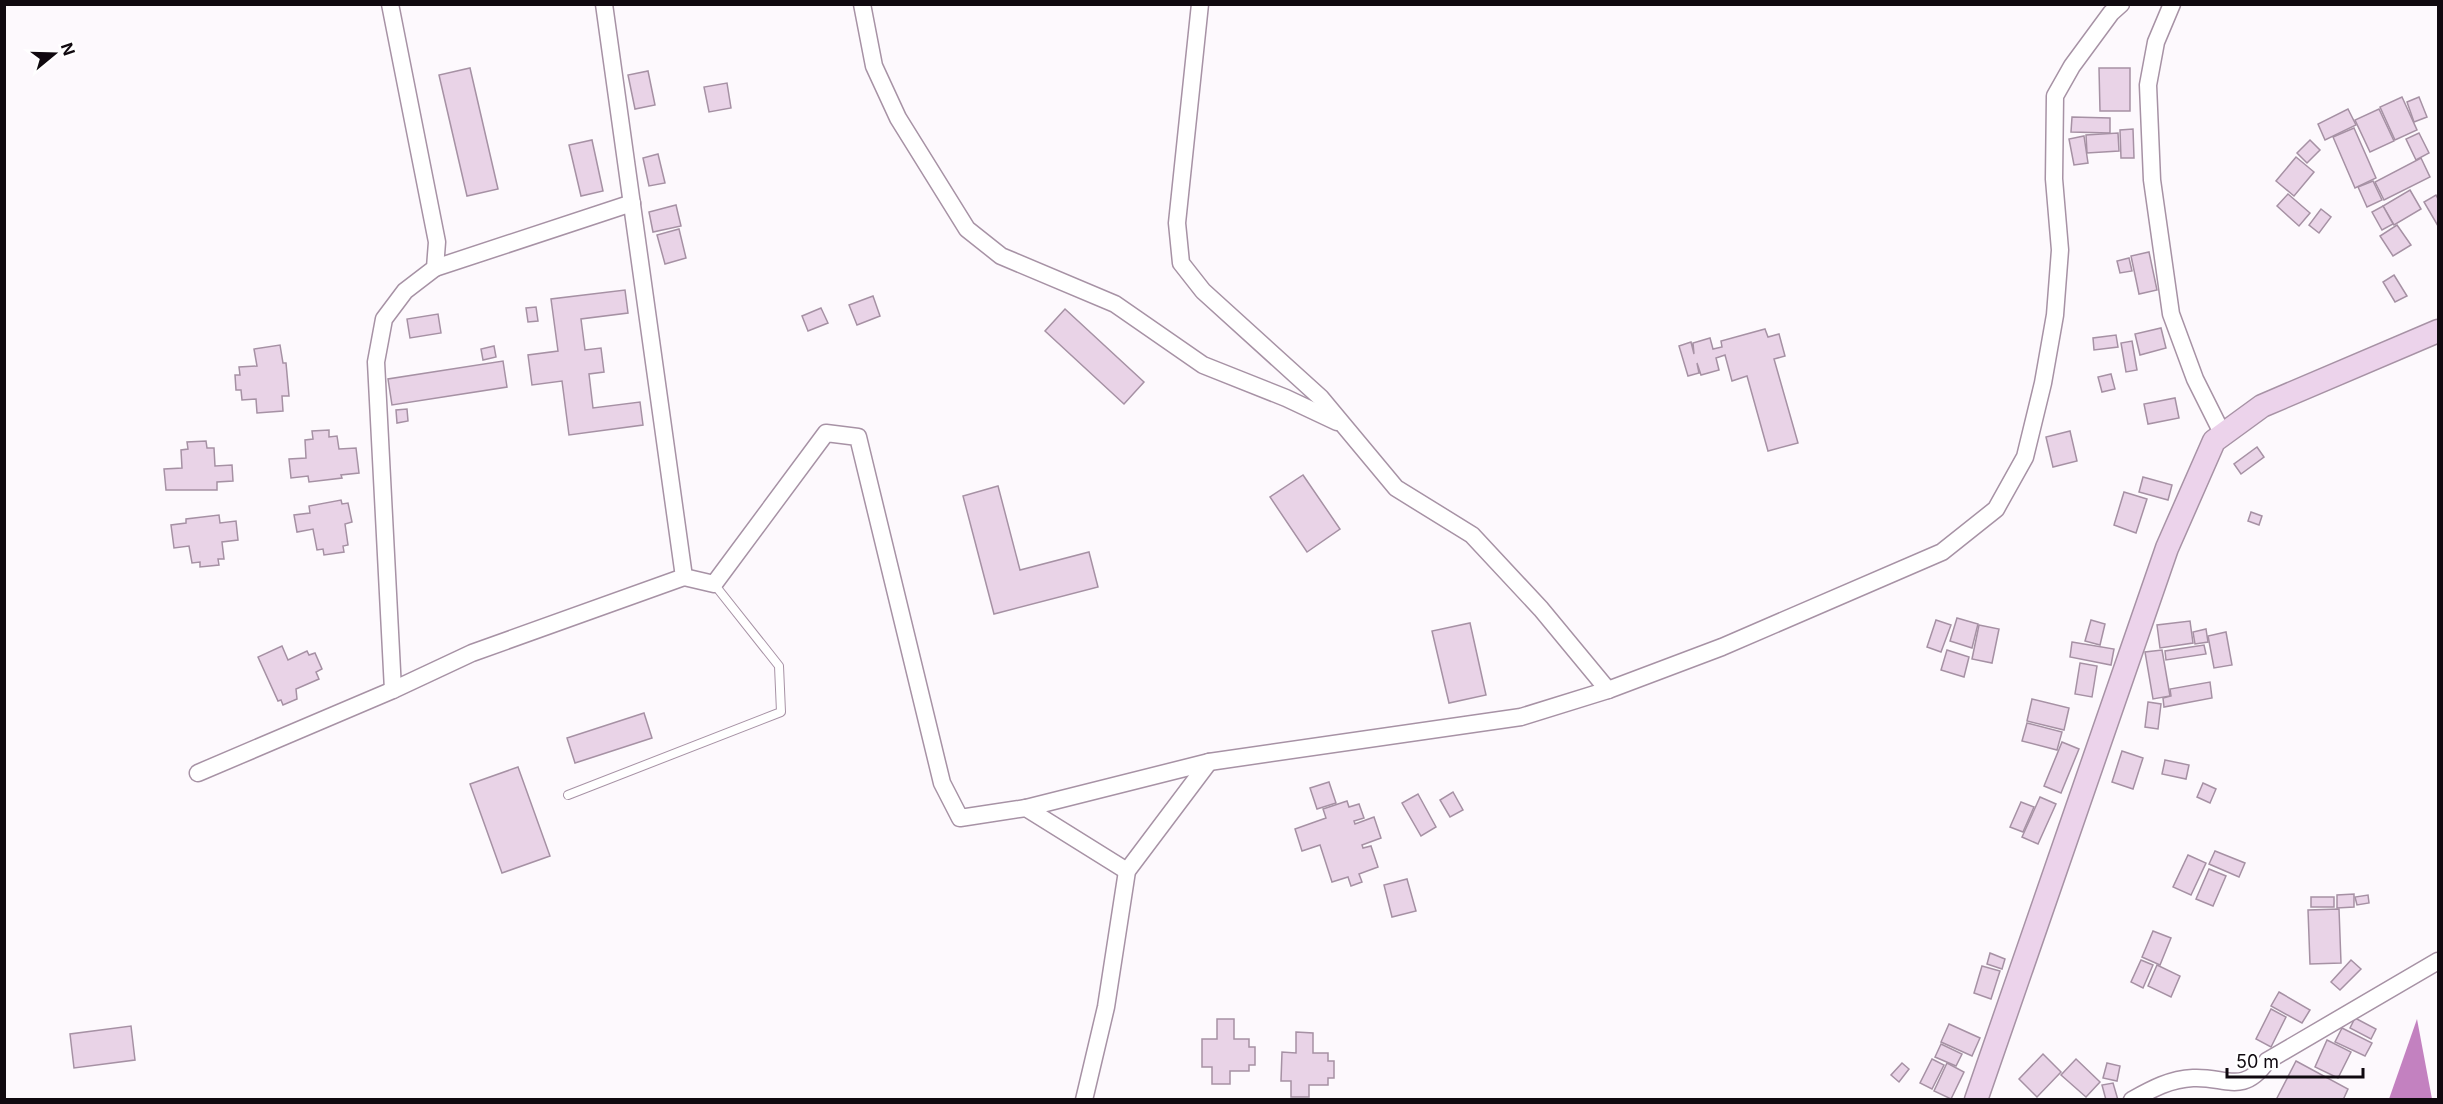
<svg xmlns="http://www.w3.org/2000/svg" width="2443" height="1104" font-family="Inter,sans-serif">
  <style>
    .water { fill: #c381c0 }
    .building { fill: #e9d3e7; stroke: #a691a4; stroke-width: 1.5 }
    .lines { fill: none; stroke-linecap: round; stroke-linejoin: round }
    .lane-casing { stroke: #a792a5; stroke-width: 10 }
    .street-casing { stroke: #a792a5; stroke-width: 19 }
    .secondary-casing { stroke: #a792a5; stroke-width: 25 }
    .lane { stroke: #fff; stroke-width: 8 }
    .street { stroke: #fff; stroke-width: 16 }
    .secondary { stroke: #ecd3eb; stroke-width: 22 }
  </style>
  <rect width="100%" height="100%" fill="#fdf9fd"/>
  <path class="water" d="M2417,1019L2432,1099H2389Z"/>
  <g class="building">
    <path d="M470,68L498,189L467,196L439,75Z"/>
    <path d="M2099,68H2130V111H2100Z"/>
    <path d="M648,71L655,105L635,109L628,75Z"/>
    <path d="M727,83L731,108L709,112L704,87Z"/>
    <path d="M2402,97L2417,130L2395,140L2380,107Z"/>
    <path d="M2419,97L2427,117L2414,122L2407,102Z"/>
    <path d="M2348,109L2356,125L2325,140L2318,124Z"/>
    <path d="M2379,109L2394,141L2370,152L2355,120Z"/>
    <path d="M2072,117L2110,118V133L2071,132Z"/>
    <path d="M2354,128L2376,178L2355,188L2333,137Z"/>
    <path d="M2133,129L2134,158H2121L2120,130Z"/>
    <path d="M2118,133L2119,151L2087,153L2086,135Z"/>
    <path d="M2419,133L2429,153L2416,160L2406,139Z"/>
    <path d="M2084,136L2088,163L2074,165L2069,139Z"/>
    <path d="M592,140L603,191L581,196L569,145Z"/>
    <path d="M2310,140L2320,150L2307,163L2297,153Z"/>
    <path d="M658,154L665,183L649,186L643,158Z"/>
    <path d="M2296,157L2314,172L2294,196L2276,181Z"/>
    <path d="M2421,158L2430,177L2384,200L2375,182Z"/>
    <path d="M2373,181L2382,200L2367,207L2358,187Z"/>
    <path d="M2410,190L2421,209L2394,225L2383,206Z"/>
    <path d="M2288,194L2310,213L2299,226L2277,206Z"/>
    <path d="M2436,195L2438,199V226L2424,202Z"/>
    <path d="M676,205L681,226L653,232L649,212Z"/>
    <path d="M2383,206L2393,224L2382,230L2372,212Z"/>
    <path d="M2321,209L2331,217L2319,233L2309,225Z"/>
    <path d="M2397,225L2411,245L2393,256L2380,236Z"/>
    <path d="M679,229L686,258L665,264L657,235Z"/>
    <path d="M2149,252L2157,290L2139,294L2131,256Z"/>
    <path d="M2129,258L2132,271L2120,273L2117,261Z"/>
    <path d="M2394,275L2407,296L2395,302L2383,282Z"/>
    <path d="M625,290L628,313L581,319L585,350L601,348L604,372L589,374L593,408L640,402L643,425L569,435L562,381L532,385L528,355L558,351L551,299Z"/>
    <path d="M873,296L880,316L857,325L849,305Z"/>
    <path d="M536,307L538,321L528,322L526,308Z"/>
    <path d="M821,308L828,323L808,331L802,316Z"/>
    <path d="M1065,309L1144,382L1124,404L1045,331Z"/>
    <path d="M438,314L441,333L410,338L407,319Z"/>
    <path d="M2161,328L2166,348L2140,355L2135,334Z"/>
    <path d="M1765,329L1768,337L1779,334L1785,356L1774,359L1798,443L1768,451L1747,376L1732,381L1725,355L1716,358L1719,370L1701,375L1697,363L1699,373L1688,376L1679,346L1691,342L1694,354L1693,343L1710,338L1713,349L1722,347L1721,341Z"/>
    <path d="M2116,335L2118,347L2094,350L2093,338Z"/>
    <path d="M2132,341L2137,370L2126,372L2121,343Z"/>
    <path d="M280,345L283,363H286L289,396H282L283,411L257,413L256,399L242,400L241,390H236L235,375H240L239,367L257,366L254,349Z"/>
    <path d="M494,346L496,357L483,360L481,349Z"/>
    <path d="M503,361L507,387L392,405L388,379Z"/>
    <path d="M2111,374L2115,389L2102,392L2098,377Z"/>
    <path d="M2175,398L2179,418L2148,424L2144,404Z"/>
    <path d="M407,409L408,421L397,423L396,410Z"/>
    <path d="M329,430V437L337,436L339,449L356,448L359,473L341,475L342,478L309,482L308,476L291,478L289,459L306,458L305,440L313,439L312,431Z"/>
    <path d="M2070,431L2077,461L2053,467L2046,437Z"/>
    <path d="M206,441L207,448H214L215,466L232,465L233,481L217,482V490H166L164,469L182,468L181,450L188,449L187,442Z"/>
    <path d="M2257,447L2264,457L2241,474L2234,464Z"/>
    <path d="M1303,475L1340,529L1307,552L1270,497Z"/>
    <path d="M2143,477L2172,485L2168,500L2139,492Z"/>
    <path d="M998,486L1020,570L1089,552L1098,587L994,614L963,496Z"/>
    <path d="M2124,492L2147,499L2136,533L2114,525Z"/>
    <path d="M341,500L342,504L348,503L352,522L345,524L348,545L343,546L344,552L324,555L323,549L317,550L313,529L297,532L294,515L310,513L309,506Z"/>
    <path d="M2251,512L2262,516L2259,525L2248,521Z"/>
    <path d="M219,515L220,523L236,521L238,540L222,542L224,559H218L219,565L200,567V562L192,563L189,546L174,548L171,525L186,523V519Z"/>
    <path d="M1957,618L1978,624L1972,648L1950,641Z"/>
    <path d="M1936,620L1951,625L1941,652L1927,647Z"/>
    <path d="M2091,620L2105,624L2100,645L2085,641Z"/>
    <path d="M2190,621L2193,643L2160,648L2157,625Z"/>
    <path d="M1470,623L1486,695L1449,703L1432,631Z"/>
    <path d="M1979,625L1999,629L1992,663L1972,659Z"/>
    <path d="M2206,629L2208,642L2195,644L2193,632Z"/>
    <path d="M2226,632L2232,665L2214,668L2208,636Z"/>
    <path d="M2072,642L2114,649L2111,665L2070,657Z"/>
    <path d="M2204,645L2206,654L2166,660L2165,651Z"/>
    <path d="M282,646L288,660L307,651L309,655L315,653L322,669L316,672L319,679L296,689L297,699L283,705L281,700L278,701L258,657Z"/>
    <path d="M1947,650L1969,657L1964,677L1941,670Z"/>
    <path d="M2162,650L2170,696L2153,699L2145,652Z"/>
    <path d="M2080,663L2097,666L2092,697L2075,694Z"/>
    <path d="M2210,682L2212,698L2164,707L2163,698L2171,696L2170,689Z"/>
    <path d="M2032,699L2069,708L2064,730L2027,721Z"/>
    <path d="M2148,702L2161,704L2158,729L2145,727Z"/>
    <path d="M644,713L652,738L575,763L567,738Z"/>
    <path d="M2027,723L2062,732L2057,750L2022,741Z"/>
    <path d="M2062,742L2079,749L2061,793L2044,786Z"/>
    <path d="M2122,751L2143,758L2133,789L2112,782Z"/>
    <path d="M2165,760L2189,765L2186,779L2162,774Z"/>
    <path d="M518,767L550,856L502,873L470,784Z"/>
    <path d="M1329,782L1336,803L1317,809L1310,788Z"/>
    <path d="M2203,783L2216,789L2210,803L2197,797Z"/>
    <path d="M1453,792L1463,810L1450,817L1440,800Z"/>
    <path d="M1418,794L1436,827L1421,836L1402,803Z"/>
    <path d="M2040,797L2056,804L2038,844L2022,837Z"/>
    <path d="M1347,801L1349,807L1359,804L1364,818L1354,821L1355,824L1374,817L1381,838L1362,845L1363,848L1371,846L1378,867L1359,874L1362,882L1351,886L1348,877L1332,882L1320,845L1302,851L1295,829L1326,818L1323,809Z"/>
    <path d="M2021,802L2034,807L2023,832L2010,827Z"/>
    <path d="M2215,851L2245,863L2239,877L2209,864Z"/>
    <path d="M2188,855L2206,863L2191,895L2173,887Z"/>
    <path d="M2209,869L2226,876L2213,906L2196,899Z"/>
    <path d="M1407,879L1416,911L1392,917L1384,885Z"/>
    <path d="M2354,894V907L2337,908V895Z"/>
    <path d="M2368,895L2369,903L2357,905L2355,897Z"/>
    <rect x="2311" y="897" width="23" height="10"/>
    <path d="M2339,909L2341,963L2310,964L2308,910Z"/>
    <path d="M2153,931L2171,938L2160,965L2142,957Z"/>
    <path d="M1990,953L2005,959L2002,969L1987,964Z"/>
    <path d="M2141,960L2153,965L2143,988L2131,982Z"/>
    <path d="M2351,960L2361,969L2340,990L2331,982Z"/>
    <path d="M2157,965L2180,976L2171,997L2148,986Z"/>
    <path d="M1982,966L2000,971L1991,999L1974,993Z"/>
    <path d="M2279,992L2310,1010L2302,1023L2271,1006Z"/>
    <path d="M2271,1009L2286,1017L2271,1047L2256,1039Z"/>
    <path d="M2355,1018L2376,1029L2371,1039L2350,1028Z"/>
    <path d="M1217,1019H1234V1039H1249V1047H1255V1065H1249V1071H1230V1084H1212V1067H1202V1039H1217Z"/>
    <path d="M1949,1024L1980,1038L1972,1056L1941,1042Z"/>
    <path d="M131,1026L135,1060L74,1068L70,1034Z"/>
    <path d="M2342,1028L2372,1043L2365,1056L2335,1042Z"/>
    <path d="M1296,1032L1313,1033V1053H1328V1061H1334V1078H1328V1085H1309V1097H1291V1081H1281L1282,1052L1296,1053Z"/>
    <path d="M2327,1040L2351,1052L2338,1078L2315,1067Z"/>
    <path d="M1941,1044L1962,1054L1956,1066L1935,1057Z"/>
    <path d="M2043,1054L2061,1072L2037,1097L2019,1079Z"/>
    <path d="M1932,1059L1944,1065L1932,1089L1920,1083Z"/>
    <path d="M2076,1059L2100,1082L2086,1097L2061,1075Z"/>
    <path d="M2296,1061L2348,1089L2343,1100H2276Z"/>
    <path d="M1902,1063L1909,1069L1899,1082L1891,1075Z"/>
    <path d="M1947,1063L1964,1072L1951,1099L1934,1091Z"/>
    <path d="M2107,1063L2120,1066L2117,1081L2103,1078Z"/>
    <path d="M2113,1083L2118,1100H2106L2102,1085Z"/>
  </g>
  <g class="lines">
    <defs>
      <path id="lane" d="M568,795L781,712L779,666L714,584"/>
      <g id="street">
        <path d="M390,4L437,242L435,268L405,291L384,319L376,362L393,690"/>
        <path d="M604,4L684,577L714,584L826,433L858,437L942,783L960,818L1026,808L1127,871"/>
        <path d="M862,4L874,66L898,118L967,229L1001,256L1115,304L1203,365L1286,398L1337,422"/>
        <path d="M1200,4L1177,223L1181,263L1203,291L1321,398L1396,488L1472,535L1541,609L1608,690"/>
        <path d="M2172,4L2156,42L2148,85L2152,180L2171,314L2195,379L2223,435"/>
        <path d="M435,268L632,203"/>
        <path d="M198,773L393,690L472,653L684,577"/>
        <path d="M1026,808L1209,762L1521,717L1608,690L1722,647L1942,552L1996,509L2025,457L2043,383L2055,315L2060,250L2054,179L2055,96L2072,66L2111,13L2121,4"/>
        <path d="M1084,1100L1106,1007L1127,871L1209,762"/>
        <path d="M2132,1100C2152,1089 2170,1079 2193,1078C2225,1076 2243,1096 2267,1061L2438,961"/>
      </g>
      <path id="secondary" d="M1976,1100L2167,548L2214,441L2262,406L2438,331"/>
    </defs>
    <use href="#lane" class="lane-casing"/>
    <use href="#street" class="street-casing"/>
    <use href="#secondary" class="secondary-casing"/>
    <use href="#lane" class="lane"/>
    <use href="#street" class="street"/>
    <use href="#secondary" class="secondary"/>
  </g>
  <rect width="2443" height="1104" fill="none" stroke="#10090f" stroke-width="12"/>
  <g transform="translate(54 54) rotate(71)" stroke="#ffffff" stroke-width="4.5" paint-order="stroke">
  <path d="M0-4.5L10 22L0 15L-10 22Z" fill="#10090f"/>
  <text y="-9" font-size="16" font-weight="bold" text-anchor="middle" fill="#10090f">N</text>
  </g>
  <path d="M2227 1068v9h136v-9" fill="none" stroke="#10090f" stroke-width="3"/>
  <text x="2236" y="1068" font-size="18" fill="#10090f" stroke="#ffffff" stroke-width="4.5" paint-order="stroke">50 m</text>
</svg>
